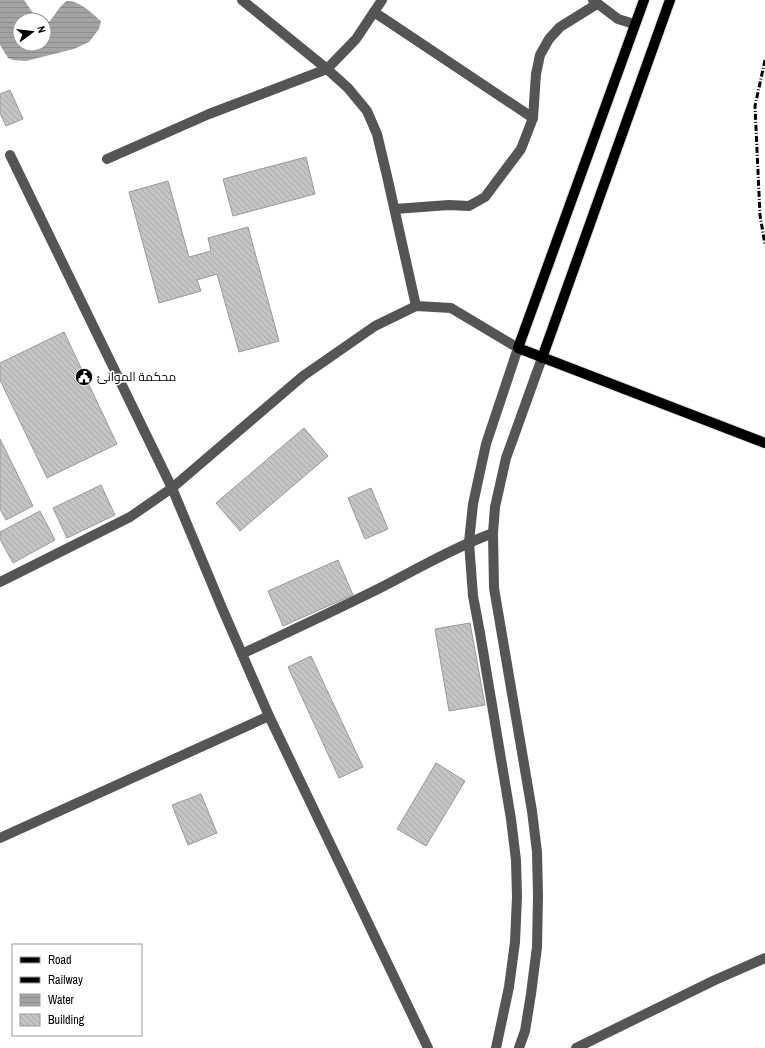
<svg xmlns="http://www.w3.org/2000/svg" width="765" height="1048" font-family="'Archivo Narrow',Cairo,sans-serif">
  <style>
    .water { fill: url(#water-rules) }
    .building { fill: url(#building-back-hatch); stroke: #999 }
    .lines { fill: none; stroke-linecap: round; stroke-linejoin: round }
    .major-casing { stroke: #dbdbdb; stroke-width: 12 }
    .minor { stroke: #555; stroke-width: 10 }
    .major { stroke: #000; stroke-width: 10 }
    .rail { stroke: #000; stroke-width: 3; stroke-dasharray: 6 2 1 2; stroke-linecap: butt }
    .labels { text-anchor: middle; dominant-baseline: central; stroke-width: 3; stroke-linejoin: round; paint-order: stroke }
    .poi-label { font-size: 12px; fill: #000; stroke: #fff; text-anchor: start }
  </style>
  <defs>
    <pattern id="water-rules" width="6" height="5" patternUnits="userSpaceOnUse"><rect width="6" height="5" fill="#a3a3a3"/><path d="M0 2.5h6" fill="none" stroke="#8b8b8b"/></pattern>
    <pattern id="building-back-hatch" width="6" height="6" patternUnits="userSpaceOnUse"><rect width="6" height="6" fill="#c4c4c4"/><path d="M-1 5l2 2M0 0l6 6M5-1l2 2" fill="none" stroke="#a7a7a7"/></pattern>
  </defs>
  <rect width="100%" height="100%" fill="#fff"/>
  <path class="water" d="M0,0H24L35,16L40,20H20V44H44V22L50,21C55,15 60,5 67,1C79,0 93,14 101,21L99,29L89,42L74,49L26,61L13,60L8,58L0,45Z"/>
  <g class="building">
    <path d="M10,90L23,119L6,126L0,113V94Z"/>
    <path d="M306,157L315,194L233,216L223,179Z"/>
    <path d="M168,181L189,257L211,251L208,238L248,227L279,341L239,352L217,274L197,280L201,291L159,303L129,192Z"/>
    <path d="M64,332L117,444L47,478L0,380V363Z"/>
    <path d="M304,428L328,456L240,531L216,503Z"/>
    <path d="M0,439L33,506L6,520L0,509Z"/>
    <path d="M101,485L115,515L67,538L53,508Z"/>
    <path d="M371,488L388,529L365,539L348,498Z"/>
    <path d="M40,511L55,540L13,563L0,539V532Z"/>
    <path d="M338,560L353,595L283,626L268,591Z"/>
    <path d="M470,623L485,705L449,711L435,629Z"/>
    <path d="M311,656L363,767L339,778L288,667Z"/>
    <path d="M436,763L465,781L426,846L397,829Z"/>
    <path d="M201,794L217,833L188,845L172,805Z"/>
  </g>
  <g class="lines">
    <defs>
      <g id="major">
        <path d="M644,0L518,348L765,443"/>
        <path d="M542,358L670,0"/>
      </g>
    </defs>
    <use href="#major" class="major-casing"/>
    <g class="minor">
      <path d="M242,0L327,69L348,88L367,111L377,134L387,176L416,306"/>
      <path d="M593,0L618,19L634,24"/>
      <path d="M374,12L533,118"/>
      <path d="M107,159L209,114L327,69L356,39L382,0"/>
      <path d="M395,209L449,205L469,206L485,197L521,149L533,118L536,74L540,55L549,39L560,27L597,4"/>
      <path d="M0,582L130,517L172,488L10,155"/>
      <path d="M242,654C288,632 334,611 380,588C417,569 453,548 493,533"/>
      <path d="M0,838L269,716"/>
      <path d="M428,1048L269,716L222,608L172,488L303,376L375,326L416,306L451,308L518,348L486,444L473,504L469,542L473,596L480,633L511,819L516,860L517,897L515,942L509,987L496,1048"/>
      <path d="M519,1048L525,1031L531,994L537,947L538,896L537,852L532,811L494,588L493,533L495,507L506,458L542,358"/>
      <path d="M576,1048L715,980L765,958"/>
    </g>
    <use href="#major" class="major"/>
    <path class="rail" d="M765,60L755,106L760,215L765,245"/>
  </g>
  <defs>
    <symbol id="civic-disc" viewBox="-11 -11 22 22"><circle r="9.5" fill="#000" stroke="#fff"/><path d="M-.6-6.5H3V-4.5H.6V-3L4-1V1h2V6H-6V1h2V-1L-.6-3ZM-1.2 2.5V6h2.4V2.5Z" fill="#fff"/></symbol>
  </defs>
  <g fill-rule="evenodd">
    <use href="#civic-disc" x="74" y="367" width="20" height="20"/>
  </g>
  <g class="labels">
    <g class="poi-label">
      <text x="97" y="377">محكمة الموانئ</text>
    </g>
  </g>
  <rect x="12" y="944" width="130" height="92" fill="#ffffff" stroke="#999999"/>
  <rect x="20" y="957" width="20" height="6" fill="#000000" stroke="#999999"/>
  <text x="48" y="964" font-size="12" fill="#000000">Road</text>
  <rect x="20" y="977" width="20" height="6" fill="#000000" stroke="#999999"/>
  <text x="48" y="984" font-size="12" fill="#000000">Railway</text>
  <rect x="20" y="994" width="20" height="12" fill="url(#water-rules)" stroke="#999999"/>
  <text x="48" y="1004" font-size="12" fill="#000000">Water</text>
  <rect x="20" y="1014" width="20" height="12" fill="url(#building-back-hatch)" stroke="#999999"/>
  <text x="48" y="1024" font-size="12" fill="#000000">Building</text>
  <g transform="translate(32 32) rotate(75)"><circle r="19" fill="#ffffff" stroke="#999999"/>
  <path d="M0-3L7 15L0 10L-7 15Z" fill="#000000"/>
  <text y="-6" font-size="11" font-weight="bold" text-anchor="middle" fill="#000000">N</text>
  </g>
</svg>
